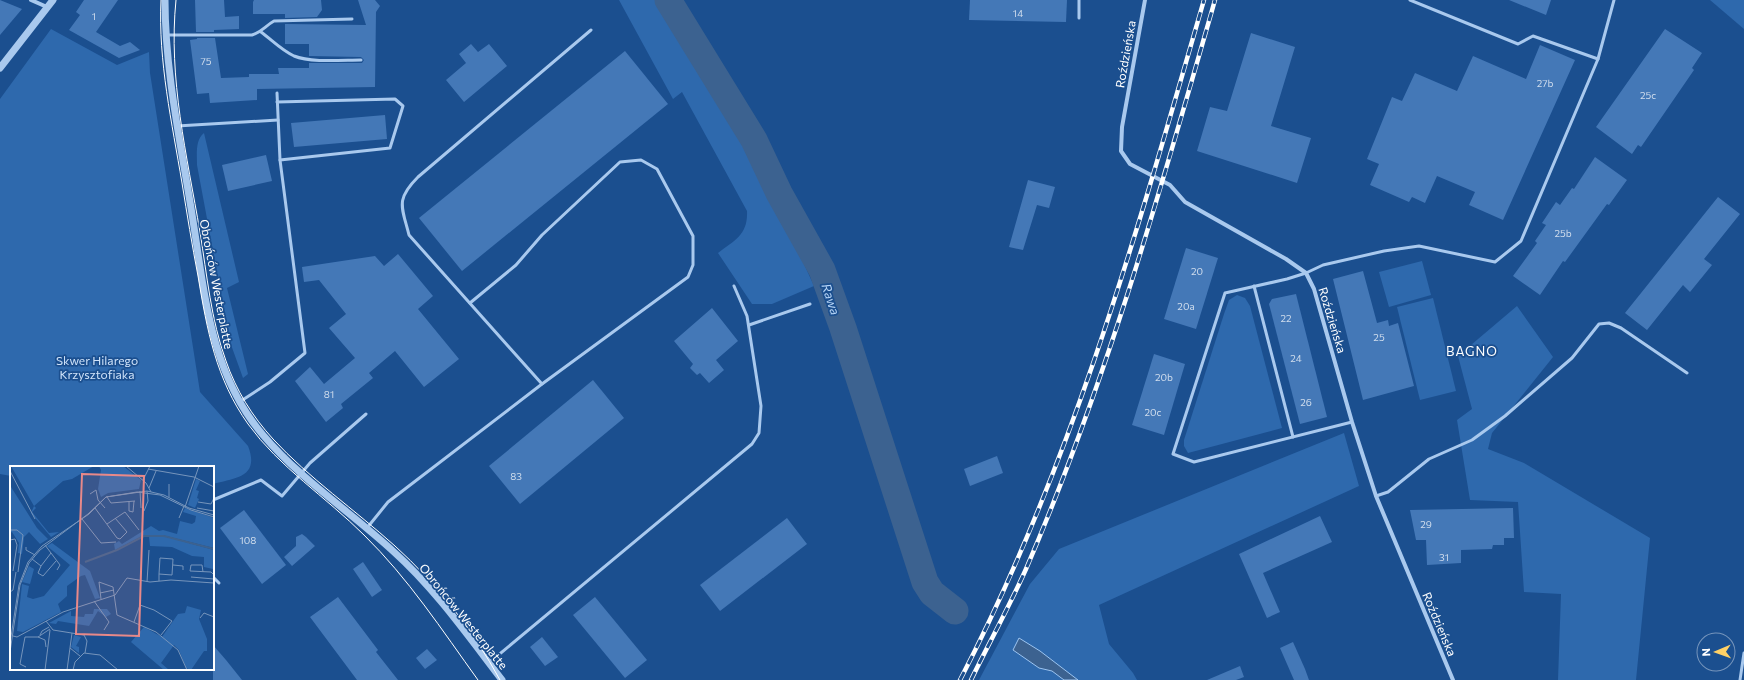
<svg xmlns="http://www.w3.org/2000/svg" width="1744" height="680" font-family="Commissioner,sans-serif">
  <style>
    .green { fill: #2e69ad }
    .water { fill: #3c6290; stroke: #9cc4f0 }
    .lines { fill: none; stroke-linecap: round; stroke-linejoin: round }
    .river { stroke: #3c6290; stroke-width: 27 }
    .building { fill: #4478b7 }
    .service { stroke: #a9c9ee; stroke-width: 3 }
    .minor { stroke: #a9c9ee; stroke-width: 4 }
    .tertiary { stroke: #a9c9ee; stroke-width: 7 }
    .tram { stroke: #fff; stroke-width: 1 }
    .rail-casing { stroke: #fff; stroke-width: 4.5 }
    .rail { stroke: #1b4f8f; stroke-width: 3; stroke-dasharray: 9; stroke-linecap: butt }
    .labels { text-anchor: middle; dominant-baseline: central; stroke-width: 3.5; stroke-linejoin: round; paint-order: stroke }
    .number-label { font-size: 10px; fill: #d0dded }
    .street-label { font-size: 12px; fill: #fff; stroke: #1b4f8f }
    .park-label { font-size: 12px; fill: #cfe3fa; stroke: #1b4f8f }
    .water-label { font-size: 13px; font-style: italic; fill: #b5d3f5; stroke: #1b4f8f }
    .neighbourhood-label { font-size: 13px; letter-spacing: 1px; fill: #fff; stroke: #1b4f8f }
    .inset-river { fill: none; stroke: #3c6290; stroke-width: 2 }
    .inset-road { fill: none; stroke: #7695bc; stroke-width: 1 }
    .view { fill: #e88989; fill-opacity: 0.15; stroke: #e88989; stroke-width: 2 }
    .inset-edge { fill: none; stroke: #fff; stroke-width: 2 }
  </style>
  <rect width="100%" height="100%" fill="#1b4f8f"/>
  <g class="green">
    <path d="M619,0H660L743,141L782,215L814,286L772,304H752L718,253C735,240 748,235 747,211L682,92L673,99Z"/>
    <path d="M1710,0H1744V29Z"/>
    <path d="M51,29L117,65L149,52L150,73L200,392L248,446C260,477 236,478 213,484V467H11V476L0,474V99Z"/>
    <path d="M204,133L239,282L227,288L248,374L243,378L230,342L197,165C197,155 195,140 204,133Z"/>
    <path d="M1422,261L1431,295L1389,307L1379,272Z"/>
    <path d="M1237,295L1245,298L1250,306L1282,428L1188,453L1184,446V440L1224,314L1229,300Z"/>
    <path d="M1433,298L1456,391L1420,400L1397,307Z"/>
    <path d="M1517,306L1553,357L1492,433L1488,449L1524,463L1650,538L1636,680H1558L1561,594L1524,592L1518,502L1470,500L1457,420L1472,409L1458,356Z"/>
    <path d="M1344,433L1359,486L1099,605L1109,644L1133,673L1137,680H979L1030,584L1059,549Z"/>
  </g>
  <path class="water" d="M1019,638L1040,651L1078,680H1064L1052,671L1039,668L1013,650Z"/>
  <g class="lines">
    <path class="river" d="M668,0L754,140L779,193L822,270L843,328L925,582L932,593L955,611"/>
  </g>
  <g class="building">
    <path d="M0,0L22,9L0,35Z"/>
    <path d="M84,0H118L96,32L120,46L130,42L140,50L119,58L69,30L80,15L76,12Z"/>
    <path d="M195,0H224L225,17L239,16V29L214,30V32H196Z"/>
    <path d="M254,0H321L322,10L317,17L285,18V14H253V2Z"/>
    <path d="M358,0H375L380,6L376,12L375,87L257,89V100L210,103L209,93L197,94L190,40L197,39V38H215L221,78L249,77V74H279L278,68H309V63H362L364,60L361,57L309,56V44H285V24L366,25Z"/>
    <path d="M970,0H1067L1066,22L969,20Z"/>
    <path d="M1509,0H1551L1546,15Z"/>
    <path d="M1665,29L1702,53L1692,68L1694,70L1641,147L1638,145L1632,154L1596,127Z"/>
    <path d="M1251,33L1295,47L1271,126L1311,138L1297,183L1197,151L1210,107L1227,111Z"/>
    <path d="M471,44L478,52L489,44L507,66L464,102L446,80L466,63L459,54Z"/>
    <path d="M1540,45L1575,60L1503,220L1469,205L1475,192L1437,176L1425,203L1412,197L1409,202L1370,185L1379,164L1367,159L1392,97L1402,101L1415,73L1457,91L1473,56L1526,79Z"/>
    <path d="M625,51L668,104L462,271L419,218Z"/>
    <path d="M385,115L387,139L294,147L291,123Z"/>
    <path d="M266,155L272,181L228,191L222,165Z"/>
    <path d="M1595,157L1627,180L1609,205L1607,204L1565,262L1563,261L1540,295L1513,276L1537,243L1535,241L1546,225L1542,223L1556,202L1560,205L1572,188L1574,189Z"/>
    <path d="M1028,180L1055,187L1049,208L1037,205L1023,250L1009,247Z"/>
    <path d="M1718,197L1740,214L1704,259L1712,265L1690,292L1683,285L1647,330L1625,313Z"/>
    <path d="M1186,248L1218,258L1196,329L1164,319Z"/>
    <path d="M398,254L433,296L418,309L459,359L424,387L395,351L369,373L373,378L341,404L343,408L326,422L295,381L310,367L324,384L355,358L329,328L346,314L319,280L304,282L302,267L375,256L384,266Z"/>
    <path d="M1363,271L1377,323L1388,320L1389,326L1398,323L1414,386L1363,400L1333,279Z"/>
    <path d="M1296,294L1327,417L1300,424L1269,304L1272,299Z"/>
    <path d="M712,308L738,341L716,360L724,370L709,383L700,373L697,375L690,368L693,364L674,341Z"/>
    <path d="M1154,354L1185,364L1164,435L1132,425Z"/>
    <path d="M593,380L624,418L520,504L489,466Z"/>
    <path d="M997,456L1003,473L970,486L964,469Z"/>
    <path d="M1513,508L1514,538H1504V545H1493L1492,549L1461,550V563L1427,565L1426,540H1416L1410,510Z"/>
    <path d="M244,510L286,565L262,584L220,528Z"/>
    <path d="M1320,516L1332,542L1263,573L1280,612L1267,618L1239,554Z"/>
    <path d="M787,518L807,544L720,611L700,585Z"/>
    <path d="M302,534L306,537L315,546L292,566L284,557L296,546V537Z"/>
    <path d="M363,562L382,590L372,597L353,569Z"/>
    <path d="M338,597L378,650L376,652L398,680H357L310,617Z"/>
    <path d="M595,597L647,660L625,678L573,615Z"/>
    <path d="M542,637L558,657L545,666L530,647Z"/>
    <path d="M1293,642L1305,669L1309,680H1294L1280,648Z"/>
    <path d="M213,645L226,660L242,680H213Z"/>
    <path d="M427,649L437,660L425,669L416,658Z"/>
    <path d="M1240,666L1244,677L1236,680H1207Z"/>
  </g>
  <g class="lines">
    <g class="service">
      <path d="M1410,0L1518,44L1533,36L1598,59"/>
      <path d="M1079,18V0"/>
      <path d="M261,32C272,40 281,50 294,56C311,63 343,60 361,60"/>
      <path d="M167,35H252C262,32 265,26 274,21L352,19"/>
      <path d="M277,102L395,99L403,106L390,148L280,160"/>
      <path d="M177,126L278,120"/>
      <path d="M1254,286L1293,437"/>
      <path d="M749,325L810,304"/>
      <path d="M542,384L409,235C402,207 395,200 418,177L591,30"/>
      <path d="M241,401L270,382L305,353L280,160L277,93"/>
      <path d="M1352,422L1194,462L1173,454L1225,293L1287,279L1306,273L1323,265L1384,251L1419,246L1495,262L1521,241L1598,59L1614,0"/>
      <path d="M1376,496L1388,492L1429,459L1472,440L1505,416L1572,358L1599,324L1609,323L1621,328L1687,373"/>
      <path d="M213,500L261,480L282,496L310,463L366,414"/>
      <path d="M367,528L388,502L542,384L688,277L693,265V236L657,169L641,160L620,162L542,235L516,265L470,303"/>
      <path d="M213,577L219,583"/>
      <path d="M490,662L752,444L759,433L761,406L747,316L734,286"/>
      <path d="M1740,680L1744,653"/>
    </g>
    <g class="minor">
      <path d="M31,0L47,7"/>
      <path d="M1145,0L1122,127L1121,151L1130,164L1170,185L1185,202L1286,259L1306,273L1314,289L1352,422L1376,496L1453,680"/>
    </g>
    <g class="tertiary">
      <path d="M165,0C165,68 179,135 190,202C204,283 207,370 263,435C300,479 352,513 394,552C436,590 468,636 502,680"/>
      <path d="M0,68L53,0"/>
    </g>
    <g class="tram">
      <path d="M161,0C158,61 172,123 182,183C187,214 192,245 198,276C207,330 216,379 248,424C279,467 326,497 364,535C408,578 442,630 478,680"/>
      <path d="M176,0C168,78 187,156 200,232C207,275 211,320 226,361C236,390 252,416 273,439C309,478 355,510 395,546C437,584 473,630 500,680"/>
    </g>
    <defs>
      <g id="rail">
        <path d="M960,680C1072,465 1137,232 1204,0"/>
        <path d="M971,680C989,643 1009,607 1026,569C1105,386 1160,192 1215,0"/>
      </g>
    </defs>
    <use href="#rail" class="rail-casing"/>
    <use href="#rail" class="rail"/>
  </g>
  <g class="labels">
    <g class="number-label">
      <text x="1018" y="13">14</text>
      <text x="94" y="16">1</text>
      <text x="206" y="61">75</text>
      <text x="1545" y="83">27b</text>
      <text x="1648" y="95">25c</text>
      <text x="1563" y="233">25b</text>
      <text x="1197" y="271">20</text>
      <text x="1186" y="306">20a</text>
      <text x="1286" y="318">22</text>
      <text x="1379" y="337">25</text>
      <text x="1296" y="358">24</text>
      <text x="1164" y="377">20b</text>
      <text x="329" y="394">81</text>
      <text x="1306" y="402">26</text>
      <text x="1153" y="412">20c</text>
      <text x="516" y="476">83</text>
      <text x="1426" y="524">29</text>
      <text x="248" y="540">108</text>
      <text x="1444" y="557">31</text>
    </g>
    <g class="street-label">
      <text transform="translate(1125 54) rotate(-80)">Roździeńska</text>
      <text transform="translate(217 284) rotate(79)">Obrońców Westerplatte</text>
      <text transform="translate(1333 320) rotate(73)">Roździeńska</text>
      <text transform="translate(464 616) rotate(51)">Obrońców Westerplatte</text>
      <text transform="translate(1440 624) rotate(67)">Roździeńska</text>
    </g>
    <g class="park-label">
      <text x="97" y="360">Skwer Hilarego<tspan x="97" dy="14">Krzysztofiaka</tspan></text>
    </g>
    <g class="water-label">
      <text transform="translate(831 299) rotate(72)">Rawa</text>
    </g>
    <g class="neighbourhood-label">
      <text x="1472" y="351">BAGNO</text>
    </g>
  </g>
  <g transform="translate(10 466)">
    <rect width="204" height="204" fill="#1b4f8f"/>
    <path d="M1,0H84L62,13L53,15L24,40L26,42L22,46L39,67L49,66L41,71L21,47L24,40ZM89,0H113L131,14L129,23L98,27L91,31L88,23L91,4ZM186,13L190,15L186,24L189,25L187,32L189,33L185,42L178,39ZM1,21L27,62L38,73L30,78L19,66L14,71L12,88L8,87L9,77L2,66L0,67ZM175,42L204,52V82L152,69H134L105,84L104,78L109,75L112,78L141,60L149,65L153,64L167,68L170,55L182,58L185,56L186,50L173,46ZM139,71H157L204,84V106L203,103L194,101V91L182,90L162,81L140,80ZM42,77L80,105L90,132L85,133L75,109L71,110L57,120V130L48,138L51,146L13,166L7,165L12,118L19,120L17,131L23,133L34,130L60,99L37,80ZM19,100L24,103L20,118L12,116ZM177,140L191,144L189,153L197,173V185H194L181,204L176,202L169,184L164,179L151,197L159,204H154L121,176L134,161L152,171L168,148L175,147ZM84,143H97L101,148L96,151L88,145L79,160L48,155L46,158L39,157L61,145V150L74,151L75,148H83ZM64,169L71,171L66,180L69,181V187L61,181Z" fill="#2e69ad"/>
    <path class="inset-river" d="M75,96L107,84L134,70H154L204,83"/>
    <path class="inset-road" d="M116,0L136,17L141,26M138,3L184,11L204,21M0,5L25,53M133,14L140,0M159,18V31M139,22L146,5M130,25L131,42M80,28L86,24L88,34L95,42M97,31L101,37L125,35M119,35V45L123,46L124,35M188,36L201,38L204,32M175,41L189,0M85,42L107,72L110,73L117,66L105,52M187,42L204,45M134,45L138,35L137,25M169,52L174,40M72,53L91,77L106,76M97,58L115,46L129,64M0,64H7L13,69L8,106M0,74L5,73L7,79L3,105M35,79L50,99L47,104M16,81V84L25,89M22,93L31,100L41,87M163,99L173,100V104M31,100L28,107L33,110L46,95M193,106L192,99H181L180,105L201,106L204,109M181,111L204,113M149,115V108L150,92L163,93L162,109L149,108M137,116L139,84M0,126L3,124L6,106M90,127L104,124M91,133L89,116L103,121L107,149L146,166L168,184L177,204M84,135L99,156L94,164M190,152L194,147L204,151M36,155L43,164L74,169L77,175L75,187M124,156L130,139L144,144L162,155L151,169M30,169L32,165L39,161M3,170L7,171L53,146L105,129L117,112L140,116L161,114L204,117M28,171L35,174L36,181M0,177L9,119L18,96L32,80L79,48L96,31L127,26L150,29L181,44L204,51M60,182L70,190M0,186L10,119L19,97L30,84L78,48L96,31L137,25L154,29L179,42L204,49M16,201L10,198L15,171H28L40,163M35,204L40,164M57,204L62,167M63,204L65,196L74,187L90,189L108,204"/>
    <path class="view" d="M72,8L134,10L129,170L66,168Z"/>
    <rect width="204" height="204" class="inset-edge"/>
  </g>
  <g transform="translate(1716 652) rotate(268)"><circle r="19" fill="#1b4f8f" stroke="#7695bc"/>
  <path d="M0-3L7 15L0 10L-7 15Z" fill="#ffd166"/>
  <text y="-6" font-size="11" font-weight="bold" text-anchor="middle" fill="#ffffff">N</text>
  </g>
</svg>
